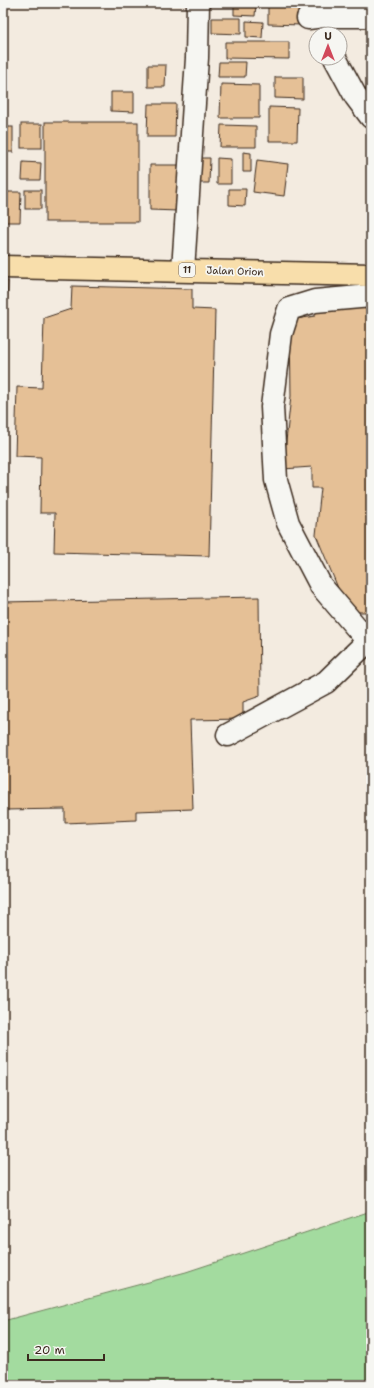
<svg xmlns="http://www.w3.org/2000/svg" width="374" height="1388" font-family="'Shantell Sans',sans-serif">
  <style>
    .green { fill: #a3db9f; stroke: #6f825e }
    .building { fill: #e5c096; stroke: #3b2a1e }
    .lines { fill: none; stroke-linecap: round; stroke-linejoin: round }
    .minor-casing { stroke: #3b2a1e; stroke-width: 25 }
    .highway-casing { stroke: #3b2a1e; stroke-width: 25 }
    .minor { stroke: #f6f6f2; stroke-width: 22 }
    .highway { stroke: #f8deab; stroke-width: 22 }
    .labels { text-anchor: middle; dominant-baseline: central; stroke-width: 3.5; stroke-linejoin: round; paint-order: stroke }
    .shield { fill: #f6f6f2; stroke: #73675e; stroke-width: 1 }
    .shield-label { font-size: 9px; font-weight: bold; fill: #3b2a1e }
    .street-label { font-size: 10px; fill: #3b2a1e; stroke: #f6f6f2 }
  </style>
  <rect width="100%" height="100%" fill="#f3ebe0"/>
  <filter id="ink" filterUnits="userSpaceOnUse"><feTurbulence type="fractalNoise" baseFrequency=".025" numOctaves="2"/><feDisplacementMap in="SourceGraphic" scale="8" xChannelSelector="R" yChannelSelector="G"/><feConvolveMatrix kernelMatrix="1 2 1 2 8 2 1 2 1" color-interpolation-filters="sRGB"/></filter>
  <g filter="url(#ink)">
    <path class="green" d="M371,1211V1385H3V1321L186,1272Z"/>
    <g class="building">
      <path d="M234,3H256L255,16L234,15Z"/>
      <path d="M329,3H358V11L329,10Z"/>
      <path d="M268,5H302V25L268,24Z"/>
      <path d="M212,18H241V34L212,33Z"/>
      <path d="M246,21L263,22L262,38L246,37Z"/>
      <path d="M225,42H289V59L225,58Z"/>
      <path d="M219,62H246L245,77H218Z"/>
      <path d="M148,65H166L165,87H148Z"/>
      <path d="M275,77H303V99L275,98Z"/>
      <path d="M221,84L259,85V118H220Z"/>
      <path d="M111,92H134V112L111,111Z"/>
      <path d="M148,104H176L175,137H147Z"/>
      <path d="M269,107L298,108L297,141H269Z"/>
      <rect x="45" y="122" width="93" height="100"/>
      <rect x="21" y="124" width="21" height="24"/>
      <path d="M221,125L256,126V147H220Z"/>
      <rect x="3" y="127" width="10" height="25"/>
      <path d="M243,152L251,153V172H243Z"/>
      <path d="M195,158H210L209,183H194Z"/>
      <path d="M217,158L231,159V184H217Z"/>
      <path d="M257,160L288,164L284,196L253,192Z"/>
      <path d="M23,162L41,163L40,180H22Z"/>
      <path d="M150,165H179L178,211L150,210Z"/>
      <path d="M229,189H246L245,206L229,205Z"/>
      <rect x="25" y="190" width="16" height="19"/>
      <path d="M5,192H21L20,222H5Z"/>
      <path d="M3,281H8L3,381Z"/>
      <path d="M72,286L192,289V309L215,310L209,556L54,552L55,513H40L41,457L15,456L17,387L42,388L44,318L71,309Z"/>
      <path d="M316,306L371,309V612H348L316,535L321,488H312V467L283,469L291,396L290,320L315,316Z"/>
      <path d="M259,597L260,696L243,702V719L190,720L193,809L136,811V820L65,823V809L3,810V602Z"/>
    </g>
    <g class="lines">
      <defs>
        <g id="minor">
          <path d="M308,18L324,16H371"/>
          <path d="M335,58L356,97L371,117"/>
          <path d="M183,270L197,58L198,3"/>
          <path d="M368,641L321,586L288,523L276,480L272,407L281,334L289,309L315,301L371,296"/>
          <path d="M228,735L326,682L368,641H371"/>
        </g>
        <path id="highway" d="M3,267L371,275"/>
      </defs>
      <use href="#minor" class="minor-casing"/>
      <use href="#highway" class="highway-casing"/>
      <use href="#minor" class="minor"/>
      <use href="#highway" class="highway"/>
    </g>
  </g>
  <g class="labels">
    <rect class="shield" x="179" y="263" width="16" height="14" rx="3"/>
    <g class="shield-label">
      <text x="187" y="270">11</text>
    </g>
    <g class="street-label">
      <text transform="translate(235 271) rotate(2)">Jalan Orion</text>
    </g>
  </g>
  <rect width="374" height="1388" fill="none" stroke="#f6f6f2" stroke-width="16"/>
  <rect x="8" y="8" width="358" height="1372" fill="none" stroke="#3b2a1e" stroke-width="1.5" filter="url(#ink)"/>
  <g transform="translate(328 46)"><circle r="19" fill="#f6f6f2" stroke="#aba49d"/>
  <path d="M0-3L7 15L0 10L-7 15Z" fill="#d1495b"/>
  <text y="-6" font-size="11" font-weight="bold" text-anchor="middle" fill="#3b2a1e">U</text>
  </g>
  <path d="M28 1354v6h76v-6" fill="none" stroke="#3b2a1e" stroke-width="2"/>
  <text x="34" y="1354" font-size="12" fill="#3b2a1e" stroke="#f6f6f2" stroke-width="3" paint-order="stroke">20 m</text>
</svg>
